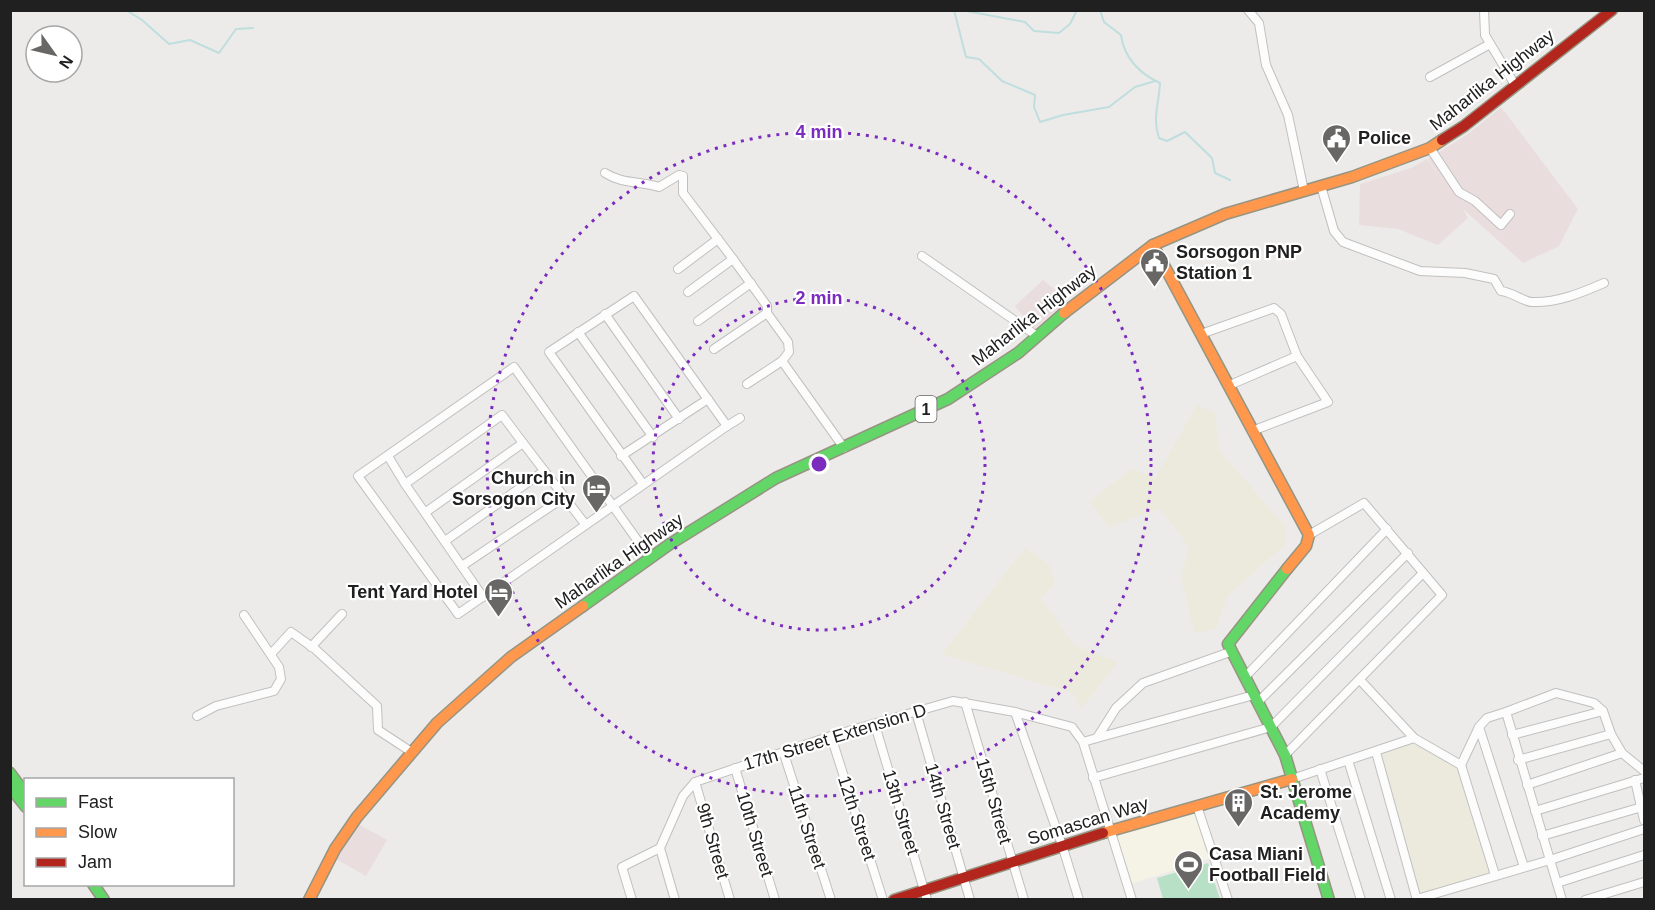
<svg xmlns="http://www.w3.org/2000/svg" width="1655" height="910" font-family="Arial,sans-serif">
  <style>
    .commercial { fill: #eaddde }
    .education { fill: #f5f2e6 }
    .farmland { fill: #eceadd }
    .pitch { fill: #b8e0c6 }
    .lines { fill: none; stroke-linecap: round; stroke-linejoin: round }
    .stream { stroke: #bfdede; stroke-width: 2 }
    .street-casing { stroke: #c1c0bf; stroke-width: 10 }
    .fast-casing { stroke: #969482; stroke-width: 13 }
    .slow-casing { stroke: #969482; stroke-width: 13 }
    .jam-casing { stroke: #969482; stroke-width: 13 }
    .street { stroke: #fcfcfc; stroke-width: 8 }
    .fast { stroke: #63d668; stroke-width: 10 }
    .slow { stroke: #ff974d; stroke-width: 10 }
    .jam { stroke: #b3261e; stroke-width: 10 }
    .ring { fill: none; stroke: #7b2cbf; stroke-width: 3; stroke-dasharray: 3 6 }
    .labels { text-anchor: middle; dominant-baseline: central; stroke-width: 4.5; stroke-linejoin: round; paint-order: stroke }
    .shield { fill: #fff; stroke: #636363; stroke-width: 1.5 }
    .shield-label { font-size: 16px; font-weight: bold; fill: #202020 }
    .street-label { font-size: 18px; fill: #202020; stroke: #fff }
    .poi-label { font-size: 18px; font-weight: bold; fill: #202020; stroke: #fff; text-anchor: start }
    .centre { fill: #7b2cbf; stroke: #fff; stroke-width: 3 }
    .ring-label { font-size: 18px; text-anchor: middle; font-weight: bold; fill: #7b2cbf; stroke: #fff; stroke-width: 4.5; stroke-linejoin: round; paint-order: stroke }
  </style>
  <rect width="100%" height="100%" fill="#edebe9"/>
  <g class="commercial">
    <path d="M1501,107L1578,209L1559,246L1523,263L1463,209L1468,218L1438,245L1398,229L1359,225L1360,184L1411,168L1427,159L1446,185L1428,159L1468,134Z"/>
    <path d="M1043,280L1068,301L1034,329L1015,306Z"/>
    <path d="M356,823L387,840L366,876L336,859Z"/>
  </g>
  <path class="education" d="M1195,812L1211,858L1131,884L1116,839L1119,833Z"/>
  <g class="farmland">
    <path d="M1197,405L1215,413L1219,450L1286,527V544L1228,595L1216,629L1194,633L1181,578L1189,547L1160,509L1108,527L1090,501L1132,469L1155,478Z"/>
    <path d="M1025,548L1049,564L1055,583L1041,598L1074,645L1118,662L1081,709L1073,693L942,654Z"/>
    <path d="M1414,740L1459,766L1492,872L1419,896L1380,754Z"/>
  </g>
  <path class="pitch" d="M1208,863L1220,899H1163L1157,878Z"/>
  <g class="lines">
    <g class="stream">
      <path d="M126,10L142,20L169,44L190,40L219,53L236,29L253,28"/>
      <path d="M954,10L966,57L979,59L1002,81L1035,95L1034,107L1040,122L1063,115L1109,107L1135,87L1155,81"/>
      <path d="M961,10L1025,22L1034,31L1059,33L1070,24L1077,10"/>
      <path d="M1100,10L1104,22L1121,35C1124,58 1140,74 1160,83C1159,104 1152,118 1159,138L1167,141L1185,132L1212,158L1215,173L1230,180"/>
    </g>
    <defs>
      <g id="street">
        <path d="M1248,10L1259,23L1266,65L1288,115L1304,191"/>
        <path d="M1484,10L1485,35L1515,85"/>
        <path d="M1430,77L1490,44"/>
        <path d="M1430,148L1459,192L1475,201L1501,225L1510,214"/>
        <path d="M605,173C622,184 640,181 659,187L679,175L683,176V193L733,259"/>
        <path d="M1321,186L1334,231L1343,242L1420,271L1465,273L1494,279L1501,291C1512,292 1524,302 1532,302C1557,303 1581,293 1604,283"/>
        <path d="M922,256L1037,336"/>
        <path d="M678,269L718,239"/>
        <path d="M688,292L733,259L767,306V313"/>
        <path d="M605,314L679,419"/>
        <path d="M698,321L751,283"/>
        <path d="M578,332L653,437"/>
        <path d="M1201,334L1274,308L1281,314L1297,356"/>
        <path d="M714,349L767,313L788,342L789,352L782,361L747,384"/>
        <path d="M782,361L844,448"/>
        <path d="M1230,385L1297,356L1328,402L1252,431"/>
        <path d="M523,443L585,524"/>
        <path d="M388,456L405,484"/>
        <path d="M621,456L708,399"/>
        <path d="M643,484L549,352L634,296L727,426"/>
        <path d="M426,512L523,443L502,415L405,484L483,597"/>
        <path d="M445,541L544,471"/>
        <path d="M650,558L514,367L358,476L458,614C548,552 637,489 727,426L740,418"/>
        <path d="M462,566L563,498"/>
        <path d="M311,647L342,614"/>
        <path d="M271,654L291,632L315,649L377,706L378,730L410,751"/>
        <path d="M1245,677L1387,529"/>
        <path d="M1361,681L1414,738"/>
        <path d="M965,702L1024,900"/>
        <path d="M1258,702L1408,553"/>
        <path d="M916,712L970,900"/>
        <path d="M1015,712L1062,845L1079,900"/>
        <path d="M1506,712L1556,693L1594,703L1603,711L1611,734L1622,753L1644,771"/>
        <path d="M197,716L216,706L274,691L281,679L279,667L244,615"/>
        <path d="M875,725L927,900"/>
        <path d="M1512,735L1603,711"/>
        <path d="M831,736L883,900"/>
        <path d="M1097,738L1254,695"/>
        <path d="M1083,742L1097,738L1116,708L1143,683L1230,652"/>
        <path d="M1376,752L1417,900"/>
        <path d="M784,754L831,900"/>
        <path d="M1285,755L1442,595L1364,503L1309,535"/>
        <path d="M1348,760L1391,900"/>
        <path d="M1518,760L1611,734"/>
        <path d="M1461,765L1479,727L1524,867"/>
        <path d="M735,768L775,900"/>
        <path d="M1320,769L1361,900"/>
        <path d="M1093,778L1271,727L1423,573"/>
        <path d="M1292,779L1414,738L1461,765L1495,875"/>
        <path d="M1635,780L1644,820"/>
        <path d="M695,782L730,900"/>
        <path d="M1527,785L1622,753"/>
        <path d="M1197,806L1228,900"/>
        <path d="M1535,811L1644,778"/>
        <path d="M1542,836L1642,807"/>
        <path d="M660,848L675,900"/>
        <path d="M1557,883L1644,855"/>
        <path d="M1417,899L1550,860L1506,712L1487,718L1479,727"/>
        <path d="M632,900L622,867L660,848L683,796L695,782L831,736L953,701L1015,712L1072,727L1083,742L1132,900"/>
        <path d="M1562,900L1550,860L1644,829"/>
        <path d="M1585,900L1644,882"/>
      </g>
      <g id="fast">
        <path d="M1287,569L1228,644L1285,755L1329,900"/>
        <path d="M583,606L670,544L776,478L948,399L1018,353L1064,313"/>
        <path d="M10,773L24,792"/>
        <path d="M10,787L26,807"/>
        <path d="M93,884L104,900"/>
      </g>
      <g id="slow">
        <path d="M1153,245L1309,535L1306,546L1287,569"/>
        <path d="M1064,313L1153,245L1225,214L1352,177L1430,148L1442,140"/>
        <path d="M1103,833L1292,779"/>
        <path d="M309,900L335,849L357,817L437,723L511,657L583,606"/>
      </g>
      <g id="jam">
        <path d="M1442,140L1464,126L1612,10"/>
        <path d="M894,900L1103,833"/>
      </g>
    </defs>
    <use href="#street" class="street-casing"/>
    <use href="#fast" class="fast-casing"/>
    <use href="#slow" class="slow-casing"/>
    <use href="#jam" class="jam-casing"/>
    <use href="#street" class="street"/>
    <use href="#fast" class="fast"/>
    <use href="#slow" class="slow"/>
    <use href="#jam" class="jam"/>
  </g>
  <g class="ring">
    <circle cx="819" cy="464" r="166"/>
    <circle cx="819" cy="464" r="332"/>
  </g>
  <defs>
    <symbol id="civic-pin" viewBox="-11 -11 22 30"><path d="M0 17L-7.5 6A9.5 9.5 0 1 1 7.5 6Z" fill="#686766" stroke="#fff"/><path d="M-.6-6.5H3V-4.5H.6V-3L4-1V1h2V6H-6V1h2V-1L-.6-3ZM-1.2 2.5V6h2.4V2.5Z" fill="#fff"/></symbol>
    <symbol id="hotel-pin" viewBox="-11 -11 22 30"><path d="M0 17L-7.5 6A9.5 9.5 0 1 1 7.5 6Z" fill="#686766" stroke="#fff"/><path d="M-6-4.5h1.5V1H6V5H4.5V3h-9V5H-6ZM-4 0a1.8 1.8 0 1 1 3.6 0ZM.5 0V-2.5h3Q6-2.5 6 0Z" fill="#fff"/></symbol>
    <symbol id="building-pin" viewBox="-11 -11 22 30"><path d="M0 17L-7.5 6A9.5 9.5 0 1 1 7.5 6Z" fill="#686766" stroke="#fff"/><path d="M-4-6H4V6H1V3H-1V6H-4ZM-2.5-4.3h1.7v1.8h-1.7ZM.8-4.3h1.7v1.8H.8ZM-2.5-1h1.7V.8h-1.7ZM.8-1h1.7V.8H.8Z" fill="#fff"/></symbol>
    <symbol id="stadium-pin" viewBox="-11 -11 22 30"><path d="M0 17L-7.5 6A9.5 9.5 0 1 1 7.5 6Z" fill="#686766" stroke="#fff"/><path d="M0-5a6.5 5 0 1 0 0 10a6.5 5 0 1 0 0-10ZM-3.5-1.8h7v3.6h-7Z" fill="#fff"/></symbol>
  </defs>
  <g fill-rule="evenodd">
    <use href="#civic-pin" x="1320" y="122" width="33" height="45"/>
    <use href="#civic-pin" x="1138" y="246" width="33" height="45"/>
    <use href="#hotel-pin" x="580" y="472" width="33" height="45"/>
    <use href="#hotel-pin" x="482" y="576" width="33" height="45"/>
    <use href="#building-pin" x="1222" y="786" width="33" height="45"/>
    <use href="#stadium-pin" x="1172" y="848" width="33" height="45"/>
  </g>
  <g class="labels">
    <rect class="shield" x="915.5" y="396" width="21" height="26" rx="4.5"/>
    <g class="shield-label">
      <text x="926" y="409">1</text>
    </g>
    <g class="street-label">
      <text transform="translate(1492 80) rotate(-38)">Maharlika Highway</text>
      <text transform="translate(1034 315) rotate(-38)">Maharlika Highway</text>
      <text transform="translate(619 561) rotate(-35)">Maharlika Highway</text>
      <text transform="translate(835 737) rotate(-17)">17th Street Extension D</text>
      <text transform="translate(994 801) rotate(74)">15th Street</text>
      <text transform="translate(943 806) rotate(74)">14th Street</text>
      <text transform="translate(901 812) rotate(73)">13th Street</text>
      <text transform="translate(857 818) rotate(72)">12th Street</text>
      <text transform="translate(1088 821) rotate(-17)">Somascan Way</text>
      <text transform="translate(807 827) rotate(72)">11th Street</text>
      <text transform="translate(755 834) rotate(73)">10th Street</text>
      <text transform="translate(713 841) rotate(74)">9th Street</text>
    </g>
    <g class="poi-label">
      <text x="1358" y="138">Police</text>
      <text x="1176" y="252">Sorsogon PNP<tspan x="1176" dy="21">Station 1</tspan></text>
      <text x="575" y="478" text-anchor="end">Church in<tspan x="575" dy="21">Sorsogon City</tspan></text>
      <text x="478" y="592" text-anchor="end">Tent Yard Hotel</text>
      <text x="1260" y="792">St. Jerome<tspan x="1260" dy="21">Academy</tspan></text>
      <text x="1209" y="854">Casa Miani<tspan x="1209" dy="21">Football Field</tspan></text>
    </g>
  </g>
  <circle cx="819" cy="464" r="9" class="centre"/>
  <g class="ring-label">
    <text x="819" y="138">4 min</text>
    <text x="819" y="304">2 min</text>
  </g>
  <rect width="1655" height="910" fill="none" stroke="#202020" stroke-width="24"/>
  <rect x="24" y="778" width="210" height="108" fill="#ffffff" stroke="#a6a6a6" stroke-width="1.5"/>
  <rect x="36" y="798" width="30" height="9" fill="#63d668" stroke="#a6a6a6" stroke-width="1.5"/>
  <text x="78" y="808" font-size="18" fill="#202020">Fast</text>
  <rect x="36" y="828" width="30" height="9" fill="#ff974d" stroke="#a6a6a6" stroke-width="1.5"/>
  <text x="78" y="838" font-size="18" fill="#202020">Slow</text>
  <rect x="36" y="858" width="30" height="9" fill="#b3261e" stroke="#a6a6a6" stroke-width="1.5"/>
  <text x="78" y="868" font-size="18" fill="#202020">Jam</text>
  <g transform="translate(54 54) rotate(124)"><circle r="28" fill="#ffffff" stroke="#a6a6a6" stroke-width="1.5"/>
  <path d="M0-4.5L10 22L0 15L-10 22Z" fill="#686766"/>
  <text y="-9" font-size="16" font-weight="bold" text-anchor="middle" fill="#202020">N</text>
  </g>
</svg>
